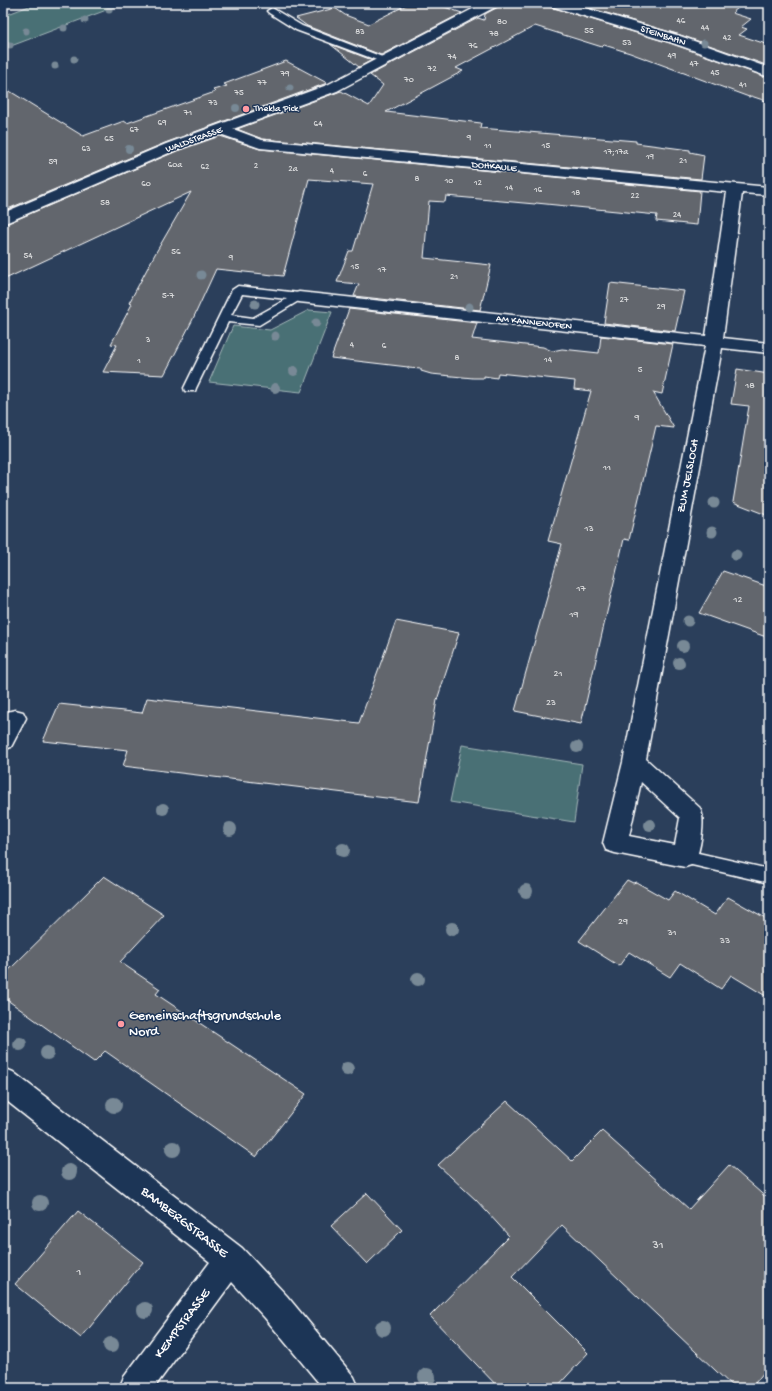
<svg xmlns="http://www.w3.org/2000/svg" width="772" height="1391" font-family="'Gochi Hand',sans-serif">
  <style>
    .green { fill: #4a7074; stroke: #a4b8ba }
    .building { fill: #62666d; stroke: #fff }
    .lines { fill: none; stroke-linecap: round; stroke-linejoin: round }
    .service-casing { stroke: #fff; stroke-width: 3 }
    .minor-casing { stroke: #fff; stroke-width: 3 }
    .service { fill: #1d3557; fill-rule: evenodd }
    .minor { fill: #1d3557; fill-rule: evenodd }
    .tree { fill: #788996 }
    .poi-dot { fill: #ff9aa2; stroke: #1d3557; stroke-width: 1.5 }
    .labels { text-anchor: middle; dominant-baseline: central; stroke-width: 3; stroke-linejoin: round; paint-order: stroke }
    .far-number-label { font-size: 9px; fill: #d8d9da }
    .far-street-label { font-size: 10px; fill: #fff; stroke: #1d3557 }
    .far-poi-label { font-size: 10px; fill: #fff; stroke: #1d3557; text-anchor: start }
    .number-label { font-size: 10px; fill: #d8d9da }
    .street-label { font-size: 12px; fill: #fff; stroke: #1d3557 }
    .near-number-label { font-size: 12px; fill: #d8d9da }
    .near-poi-label { font-size: 14px; fill: #fff; stroke: #1d3557; text-anchor: start }
    .near-street-label { font-size: 14px; fill: #fff; stroke: #1d3557 }
  </style>
  <rect width="100%" height="100%" fill="#2b3f5b"/>
  <filter id="ink" filterUnits="userSpaceOnUse"><feTurbulence type="fractalNoise" baseFrequency=".025" numOctaves="2"/><feDisplacementMap in="SourceGraphic" scale="8" xChannelSelector="R" yChannelSelector="G"/><feConvolveMatrix kernelMatrix="1 2 1 2 8 2 1 2 1" color-interpolation-filters="sRGB"/></filter>
  <g filter="url(#ink)">
    <g class="green">
      <path d="M37,3H125L3,49V16Z"/>
      <path d="M309,310L332,312L301,392L209,382L233,326L270,330Z"/>
      <path d="M462,745L582,764L574,822L450,802Z"/>
    </g>
    <g class="building">
      <path d="M410,3H433L462,13L381,55L307,26L296,18L335,8L345,15L369,24Z"/>
      <path d="M500,3H548L551,7L670,43L769,78V102L751,96L749,97L630,53L604,45L602,47L535,26L456,68L463,71L386,112L481,123L480,128L636,141V143L690,150V152L704,155L701,179L262,139L237,129L341,91L369,106L383,85L370,75L478,18L484,20L485,14L498,7Z"/>
      <path d="M573,3H744L732,13L751,19L741,27L747,29L739,35L769,45V66L680,35Z"/>
      <path d="M330,44L372,60L359,67Z"/>
      <path d="M286,61L327,83L165,143L3,211V87L83,136L124,121L127,123L215,92L213,90L227,86L224,84Z"/>
      <path d="M220,136L260,149L700,191L697,225L656,221L657,215L536,203L535,204L446,196L445,202L429,201L424,258L491,265L480,310L354,296L359,284L337,282L349,251H353L373,184L309,179L283,276L216,269L192,321L164,375L103,372L117,345L111,344L132,304L129,303L155,254L191,192L3,280V225L177,151Z"/>
      <path d="M610,283L684,291L675,331L604,323Z"/>
      <path d="M349,309L477,323L472,339L543,347L552,351L562,349L599,353L601,336L673,344L662,394L653,392L674,428L656,426L629,540L624,539L581,724L515,711L562,544L548,541L591,391L574,389L575,381L498,373L497,378L484,376V378H473L431,374L421,371V369L408,368V367L331,358Z"/>
      <path d="M737,369L769,374V516L733,502L749,406L731,404Z"/>
      <path d="M723,571L769,587V638L699,613Z"/>
      <path d="M396,621L459,633L437,700L419,802L123,766L128,750L43,741L59,704L142,713L147,698L359,723Z"/>
      <path d="M104,876L164,915L120,962L160,989L156,994L306,1094L256,1157L105,1051L94,1062L3,997V976Z"/>
      <path d="M627,880L633,883L636,882L668,900L675,891L715,915L728,897L769,920V998L731,975L721,989L680,963L670,977L629,952L619,966L579,941Z"/>
      <path d="M507,1101L572,1161L602,1131L689,1209L729,1165L769,1200V1366L751,1388H734L562,1225L512,1277L588,1353L556,1388H499L430,1316L509,1236L476,1200L438,1165Z"/>
      <path d="M367,1193L402,1230L367,1264L331,1226Z"/>
      <path d="M78,1211L143,1262L81,1338L15,1284Z"/>
    </g>
    <g class="lines">
      <defs>
        <g id="service">
          <path d="M272,8L302,26L390,60L385,63L382,62L296,30L269,13L267,11Z"/>
          <path d="M238,286L299,293L305,297L259,325L228,322L196,388L195,391H185L184,388L232,290ZM242,294L287,299L253,318L231,315Z"/>
          <path d="M685,850L769,869V883L679,862L676,857L679,852Z"/>
        </g>
        <g id="minor">
          <path d="M484,3H499L497,6L337,91L233,129L262,140L769,187V195L742,193L723,338L769,343V353L722,348L646,759L700,808C706,820 700,852 694,864L685,867L615,853L606,850L603,843L623,762L705,346L299,302L293,300L291,297L293,294L299,292L706,336L727,192L260,148L220,134L176,150L3,224V213L166,144L327,85ZM641,782L680,818L675,845L629,836Z"/>
          <path d="M549,3H568L680,36L769,68V77L670,42L551,6Z"/>
          <path d="M15,710L23,712L26,718L11,747L3,750V720L7,712Z"/>
          <path d="M3,1068L13,1072L242,1248L287,1296L354,1377L359,1388H323L265,1318L232,1282L154,1388H119L124,1377L210,1262L3,1098Z"/>
        </g>
      </defs>
      <use href="#service" class="service-casing"/>
      <use href="#minor" class="minor-casing"/>
      <use href="#service" class="service"/>
      <use href="#minor" class="minor"/>
    </g>
    <g class="tree">
      <circle cx="109" cy="10" r="3.5"/>
      <circle cx="85" cy="20" r="3.5"/>
      <circle cx="64" cy="28" r="3.5"/>
      <circle cx="26" cy="31" r="3.5"/>
      <circle cx="704" cy="43" r="3.5"/>
      <circle cx="10" cy="45" r="3.5"/>
      <circle cx="74" cy="59" r="3.5"/>
      <circle cx="55" cy="66" r="3.5"/>
      <circle cx="290" cy="88" r="3.5"/>
      <circle cx="236" cy="108" r="4"/>
      <circle cx="129" cy="149" r="4"/>
      <circle cx="201" cy="275" r="4.5"/>
      <circle cx="255" cy="304" r="4.5"/>
      <circle cx="469" cy="307" r="4.5"/>
      <circle cx="316" cy="323" r="4.5"/>
      <circle cx="275" cy="336" r="4.5"/>
      <circle cx="294" cy="371" r="5"/>
      <circle cx="275" cy="388" r="5"/>
      <circle cx="714" cy="503" r="5.5"/>
      <circle cx="712" cy="532" r="5.5"/>
      <circle cx="736" cy="555" r="5.5"/>
      <circle cx="688" cy="621" r="5.5"/>
      <circle cx="683" cy="646" r="6"/>
      <circle cx="679" cy="663" r="6"/>
      <circle cx="577" cy="747" r="6"/>
      <circle cx="163" cy="809" r="6"/>
      <circle cx="650" cy="825" r="6"/>
      <circle cx="230" cy="829" r="7"/>
      <circle cx="343" cy="850" r="7"/>
      <circle cx="526" cy="891" r="7"/>
      <circle cx="452" cy="929" r="7"/>
      <circle cx="418" cy="979" r="7"/>
      <circle cx="20" cy="1044" r="7"/>
      <circle cx="47" cy="1053" r="7"/>
      <circle cx="347" cy="1069" r="7"/>
      <circle cx="114" cy="1105" r="8"/>
      <circle cx="173" cy="1149" r="8"/>
      <circle cx="69" cy="1172" r="8"/>
      <circle cx="40" cy="1203" r="8"/>
      <circle cx="145" cy="1310" r="8"/>
      <circle cx="383" cy="1328" r="8"/>
      <circle cx="111" cy="1345" r="8"/>
      <circle cx="427" cy="1377" r="9"/>
    </g>
  </g>
  <g class="poi-dot">
    <circle cx="246" cy="109" r="4"/>
    <circle cx="121" cy="1024" r="4"/>
  </g>
  <g class="labels">
    <g class="far-number-label">
      <text x="681" y="21">46</text>
      <text x="502" y="22">80</text>
      <text x="705" y="28">44</text>
      <text x="589" y="31">55</text>
      <text x="360" y="32">83</text>
      <text x="494" y="34">78</text>
      <text x="727" y="38">42</text>
      <text x="627" y="43">53</text>
      <text x="473" y="46">76</text>
      <text x="672" y="56">49</text>
      <text x="452" y="57">74</text>
      <text x="694" y="64">47</text>
      <text x="432" y="69">72</text>
      <text x="715" y="73">45</text>
      <text x="285" y="74">79</text>
      <text x="409" y="80">70</text>
      <text x="262" y="83">77</text>
      <text x="743" y="85">41</text>
      <text x="239" y="93">75</text>
      <text x="213" y="103">73</text>
      <text x="188" y="113">71</text>
      <text x="162" y="123">69</text>
      <text x="318" y="124">64</text>
      <text x="134" y="130">67</text>
      <text x="469" y="138">9</text>
      <text x="109" y="139">65</text>
      <text x="488" y="146">11</text>
      <text x="546" y="146">15</text>
      <text x="86" y="149">63</text>
      <text x="616" y="152">17;17a</text>
      <text x="650" y="157">19</text>
      <text x="683" y="161">21</text>
      <text x="53" y="162">59</text>
      <text x="175" y="165">60a</text>
      <text x="256" y="166">2</text>
      <text x="205" y="167">62</text>
      <text x="293" y="169">2a</text>
      <text x="332" y="171">4</text>
      <text x="365" y="174">6</text>
      <text x="417" y="179">8</text>
      <text x="449" y="181">10</text>
      <text x="478" y="183">12</text>
      <text x="146" y="184">60</text>
      <text x="509" y="188">14</text>
      <text x="538" y="190">16</text>
      <text x="576" y="193">18</text>
      <text x="635" y="196">22</text>
      <text x="105" y="203">58</text>
      <text x="677" y="215">24</text>
      <text x="176" y="252">56</text>
      <text x="28" y="256">54</text>
      <text x="231" y="258">9</text>
      <text x="355" y="267">15</text>
      <text x="382" y="270">17</text>
      <text x="454" y="277">21</text>
      <text x="168" y="296">5-7</text>
      <text x="624" y="300">27</text>
      <text x="661" y="307">29</text>
      <text x="148" y="340">3</text>
      <text x="352" y="345">4</text>
      <text x="384" y="346">6</text>
      <text x="457" y="358">8</text>
      <text x="548" y="360">14</text>
      <text x="139" y="361">1</text>
      <text x="640" y="370">5</text>
    </g>
    <g class="far-street-label">
      <text transform="translate(663 36) rotate(18)">STEINBAHN</text>
      <text transform="translate(194 140) rotate(-20)">WALDSTRASSE</text>
      <text transform="translate(494 167) rotate(5)">DOHKAULE</text>
      <text transform="translate(534 323) rotate(6)">AM KANNENOFEN</text>
    </g>
    <g class="far-poi-label">
      <text x="254" y="109">Thekla Pick</text>
    </g>
    <g class="number-label">
      <text x="750" y="386">18</text>
      <text x="637" y="418">9</text>
      <text x="607" y="468">11</text>
      <text x="589" y="529">13</text>
      <text x="581" y="589">17</text>
      <text x="738" y="600">12</text>
      <text x="574" y="615">19</text>
      <text x="558" y="674">21</text>
      <text x="551" y="703">23</text>
      <text x="623" y="922">29</text>
      <text x="672" y="933">31</text>
      <text x="725" y="941">33</text>
    </g>
    <g class="street-label">
      <text transform="translate(689 476) rotate(-79)">ZUM JELSLOCH</text>
    </g>
    <g class="near-number-label">
      <text x="658" y="1246">31</text>
      <text x="79" y="1273">1</text>
    </g>
    <g class="near-poi-label">
      <text x="129" y="1016">Gemeinschaftsgrundschule<tspan x="129" dy="16">Nord</tspan></text>
    </g>
    <g class="near-street-label">
      <text transform="translate(184 1223) rotate(38)">BAMBERGSTRASSE</text>
      <text transform="translate(183 1324) rotate(-53)">KEMPSTRASSE</text>
    </g>
  </g>
  <rect width="772" height="1391" fill="none" stroke="#1d3557" stroke-width="16"/>
  <rect x="8" y="8" width="756" height="1375" fill="none" stroke="#fff" stroke-width="1.5" filter="url(#ink)"/>
</svg>
